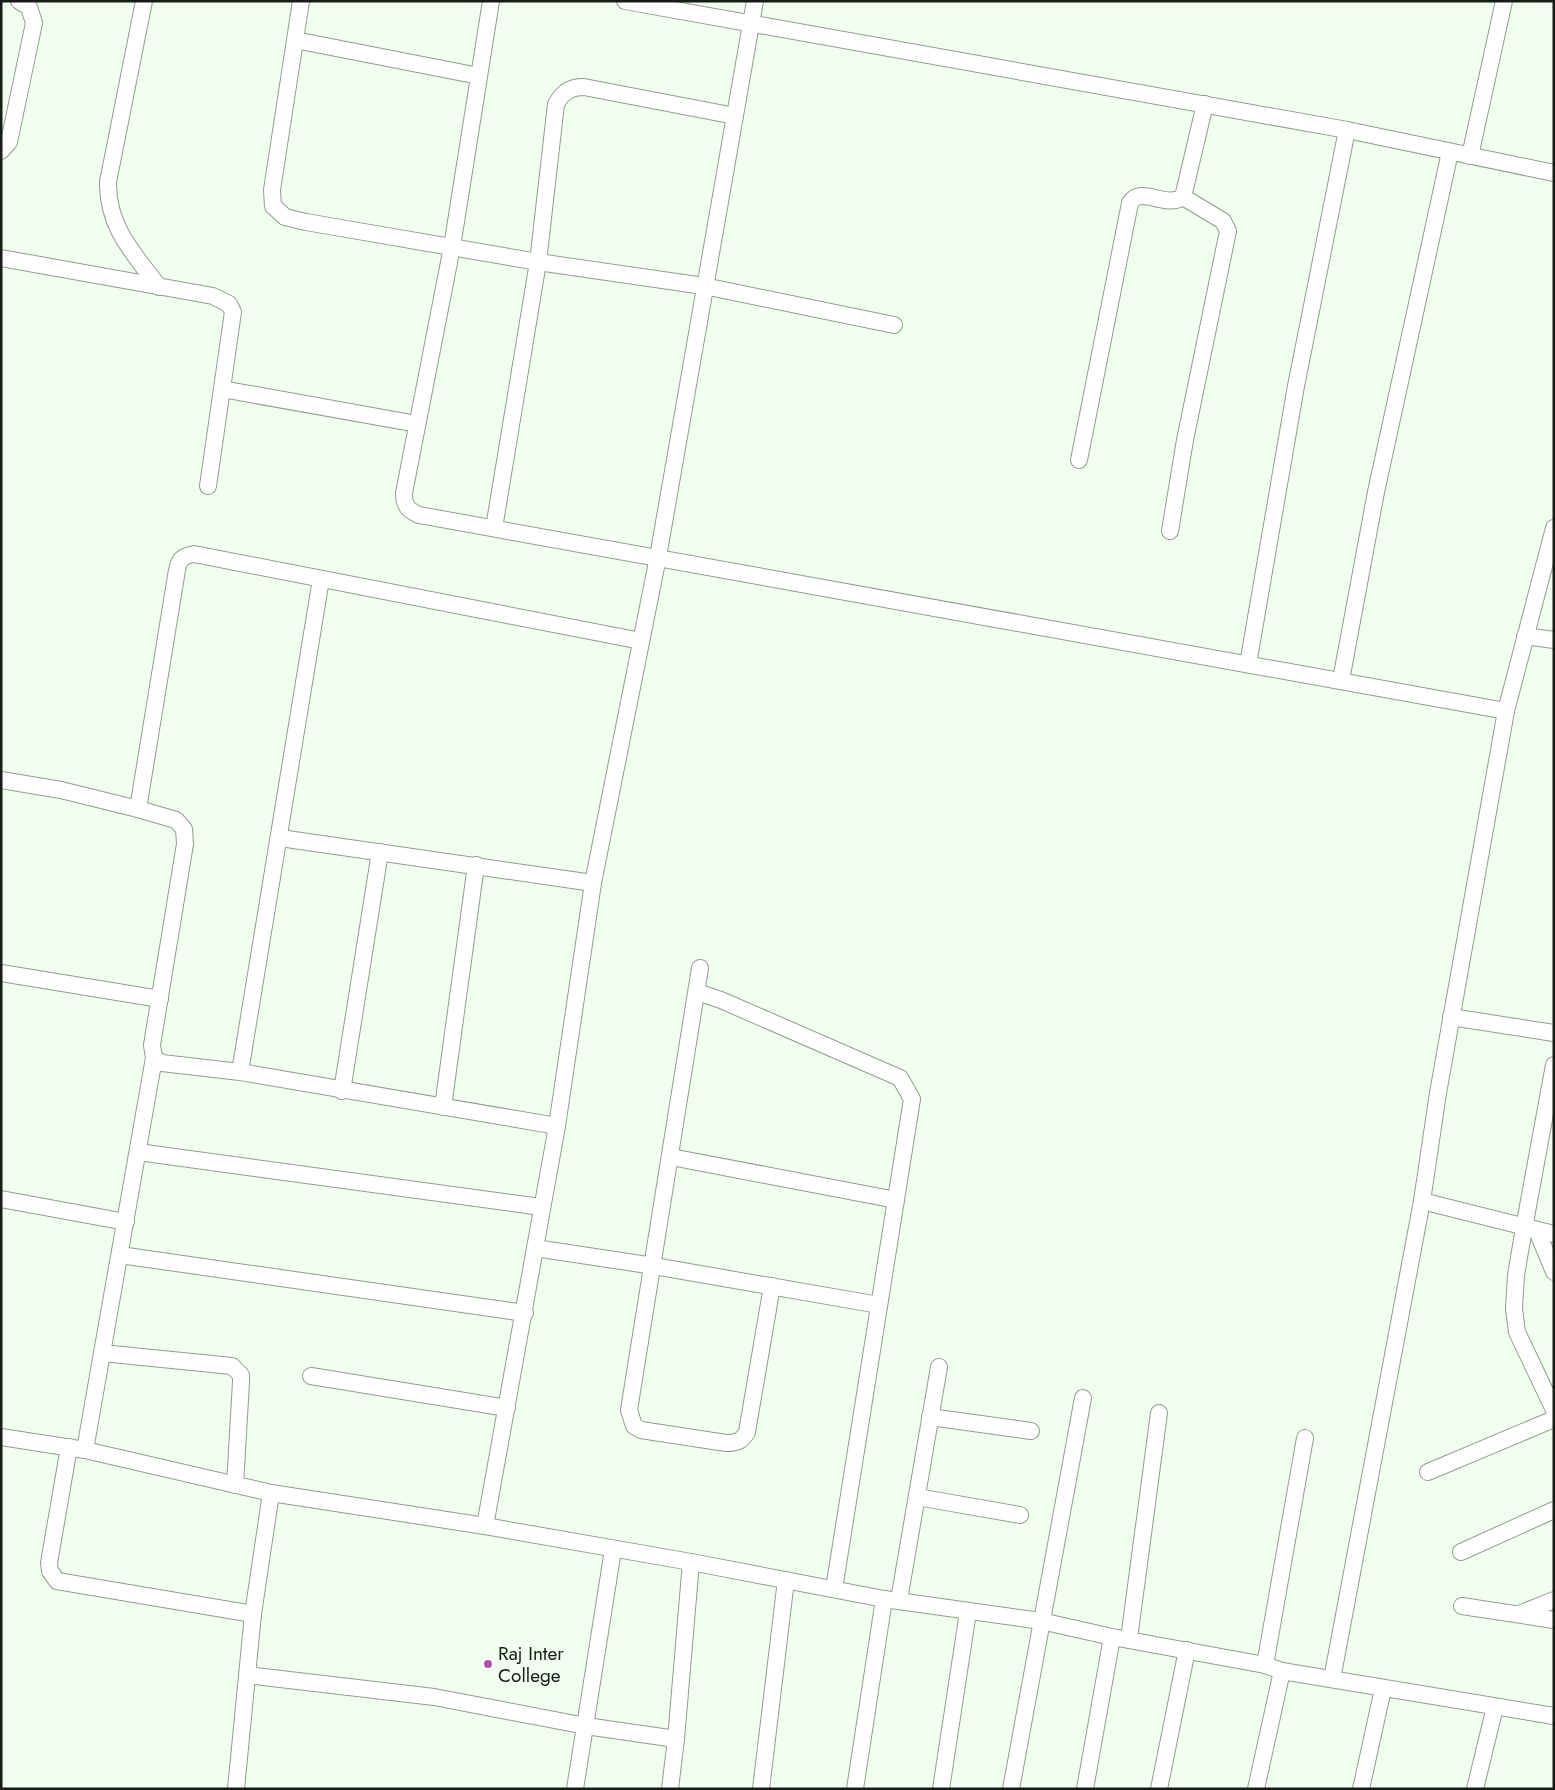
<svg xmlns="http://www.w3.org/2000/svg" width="1555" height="1790" font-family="Jost,sans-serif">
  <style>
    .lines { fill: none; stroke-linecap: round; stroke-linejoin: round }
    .street-casing { stroke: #8f9e8d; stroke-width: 18 }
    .street { stroke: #fff; stroke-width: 16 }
    .poi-dot { fill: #b94dad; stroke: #f2fef0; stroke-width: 2 }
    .labels { text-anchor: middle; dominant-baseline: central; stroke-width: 4; stroke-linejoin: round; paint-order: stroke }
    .poi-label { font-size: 19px; fill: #161c16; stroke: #f2fef0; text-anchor: start }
  </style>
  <rect width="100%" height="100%" fill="#f2fef0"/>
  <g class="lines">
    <defs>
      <g id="street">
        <path d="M144,1L108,182C107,226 133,253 159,287"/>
        <path d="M301,1L272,190L273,206L285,217L306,222L538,262L704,286L894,325"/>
        <path d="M491,1L452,247L404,493C404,506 408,510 419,515L1506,711"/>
        <path d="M625,1L1347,130L1554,173"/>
        <path d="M295,40L479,76"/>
        <path d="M1,151L9,142L34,23L29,7L19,1"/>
        <path d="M1470,156L1504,1"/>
        <path d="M1,258L213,296L229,304L233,312L208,486"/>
        <path d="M222,389L417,424"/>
        <path d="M1079,460L1130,203C1141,185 1165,209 1183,197L1205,104"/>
        <path d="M494,528L538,262L556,104C563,92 570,87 584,87L735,116"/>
        <path d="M1170,531L1185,440L1228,231L1223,221L1183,197"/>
        <path d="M321,579L240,1072L557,1126"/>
        <path d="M1525,636L1554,640"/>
        <path d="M1248,664L1296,386L1347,130"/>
        <path d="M1341,680L1376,492L1450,152"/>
        <path d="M1,780L61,790L138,809L176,820L184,829L185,844L152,1045L154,1058L162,1063L240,1072"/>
        <path d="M138,809L177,570C179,559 183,556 194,554L641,641"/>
        <path d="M280,838L593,883"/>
        <path d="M700,968L629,1410L634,1426L641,1430L726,1443C737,1443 742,1441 747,1432L772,1286"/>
        <path d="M1,973L160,999"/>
        <path d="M697,992L721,1000L900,1078L912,1099L834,1589"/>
        <path d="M1451,1017L1554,1033"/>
        <path d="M1554,1065L1524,1228L1516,1275L1514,1309L1517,1332L1554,1410"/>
        <path d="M342,1091L380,852"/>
        <path d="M443,1107L476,865"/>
        <path d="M138,1152L541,1207"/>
        <path d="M671,1157L896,1200"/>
        <path d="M1,1199L126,1222"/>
        <path d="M1422,1201L1554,1234"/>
        <path d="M1537,1231L1554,1272"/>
        <path d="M535,1248L654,1266L879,1305"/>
        <path d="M120,1255L525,1313"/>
        <path d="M102,1353L154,1058"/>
        <path d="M311,1376L507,1408"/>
        <path d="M930,1417L1031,1431"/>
        <path d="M1,1437L85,1450L271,1493L485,1526L691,1562L884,1599L1041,1621L1112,1637L1265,1665L1282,1671L1554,1716"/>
        <path d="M69,1447L49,1563L50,1571L57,1581L253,1614"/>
        <path d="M85,1450L102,1353L232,1366L241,1375V1382L235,1485"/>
        <path d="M1428,1472L1554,1419"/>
        <path d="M917,1497L1020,1515"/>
        <path d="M485,1526L557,1126L593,883L658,557L755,1"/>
        <path d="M1461,1552L1554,1510"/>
        <path d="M899,1600L939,1367"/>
        <path d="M1462,1606L1554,1620"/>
        <path d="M1519,1614L1554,1600"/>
        <path d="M1129,1639L1159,1413"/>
        <path d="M1265,1665L1305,1438"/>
        <path d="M247,1675L434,1697L586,1726L676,1739L691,1562"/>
        <path d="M1332,1679L1422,1201L1438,1093L1506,711L1554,528"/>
        <path d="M236,1789L253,1614L271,1493"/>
        <path d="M575,1789L613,1550"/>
        <path d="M670,1789L676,1739"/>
        <path d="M761,1789L786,1580"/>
        <path d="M855,1789L884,1599"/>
        <path d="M941,1789L968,1612"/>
        <path d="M1011,1789L1083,1398"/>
        <path d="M1085,1789L1112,1637"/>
        <path d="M1159,1789L1187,1650"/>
        <path d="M1256,1789L1282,1671"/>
        <path d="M1361,1789L1383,1689"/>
        <path d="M1475,1789L1495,1707"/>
      </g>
    </defs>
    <use href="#street" class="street-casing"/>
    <use href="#street" class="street"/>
  </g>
  <circle class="poi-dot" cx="488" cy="1664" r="5"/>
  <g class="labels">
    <g class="poi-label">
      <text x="498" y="1653">Raj Inter<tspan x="498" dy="22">College</tspan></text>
    </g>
  </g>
  <rect width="1555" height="1790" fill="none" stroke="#161c16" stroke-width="5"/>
</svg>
